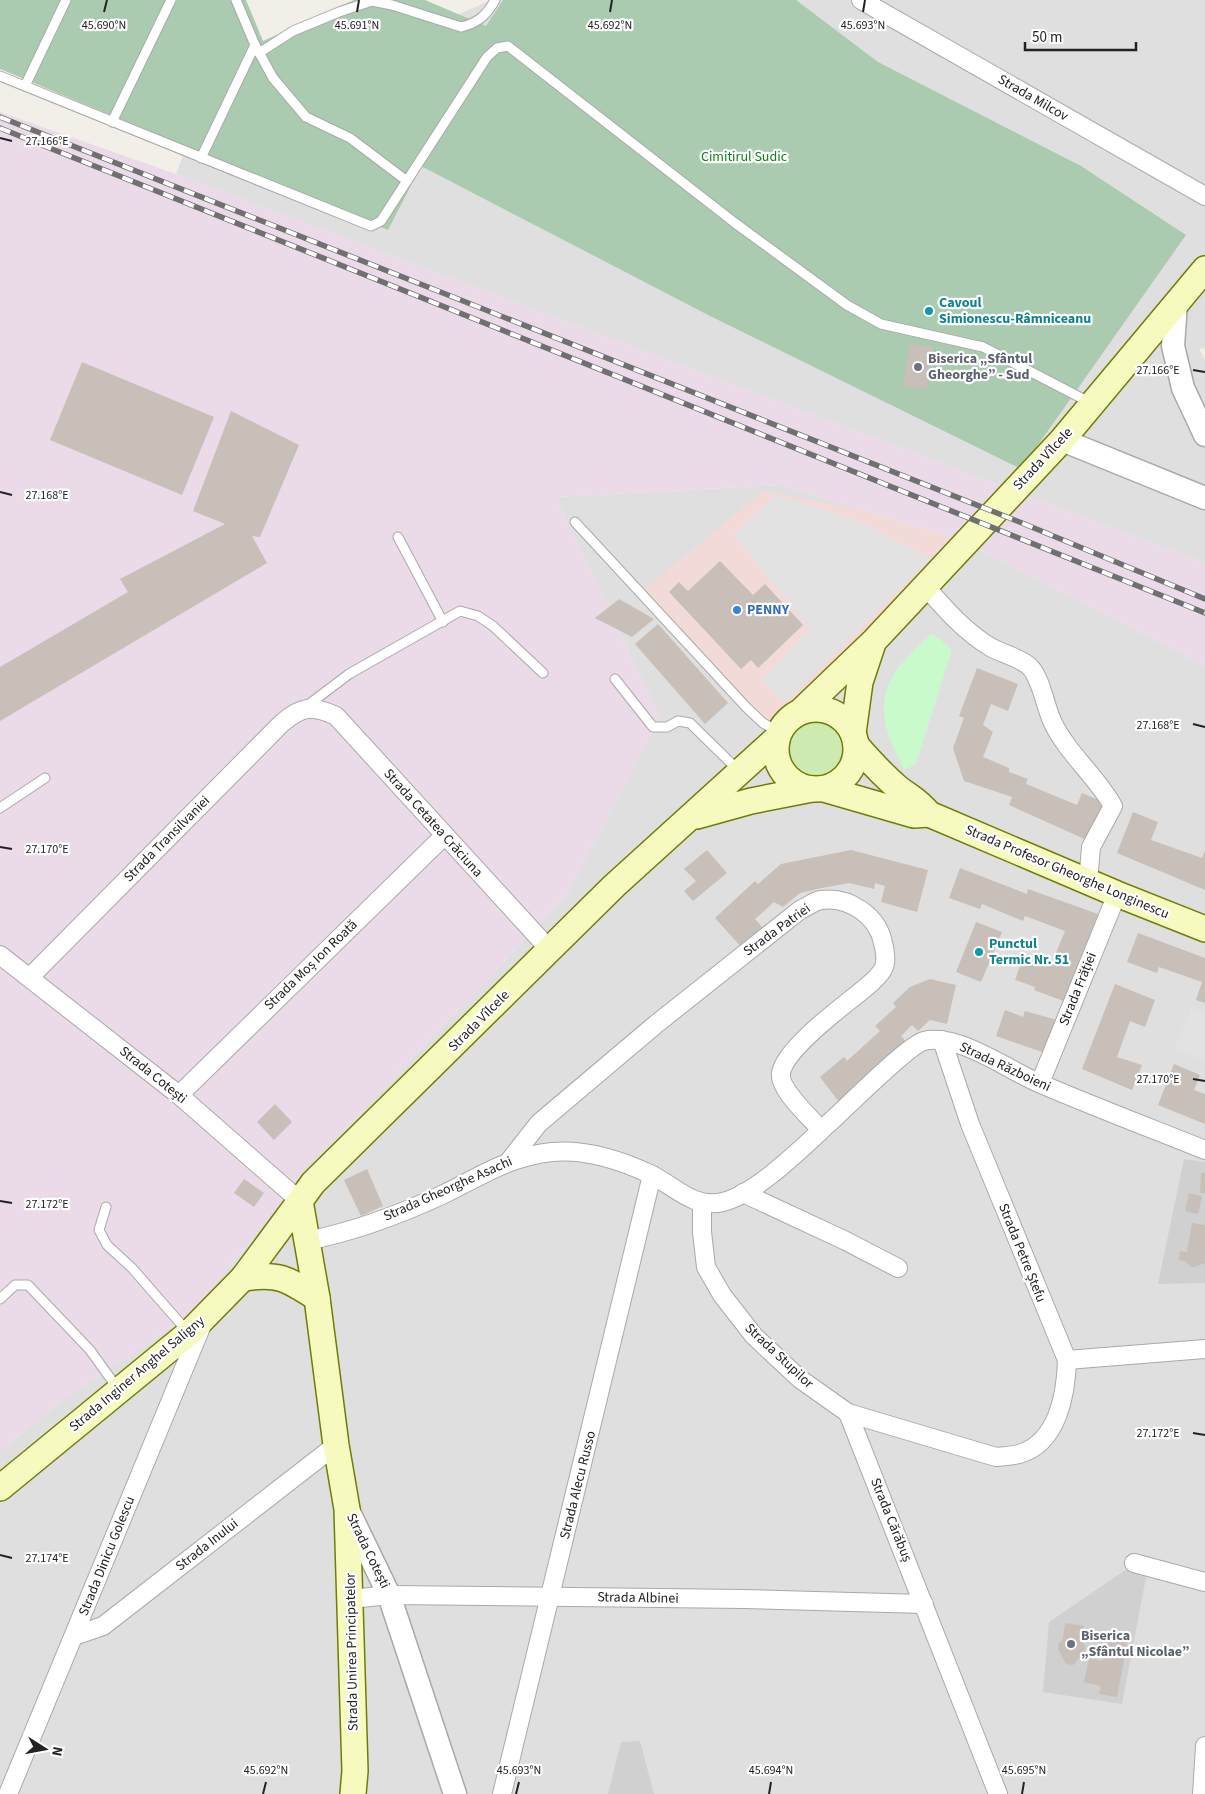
<svg xmlns="http://www.w3.org/2000/svg" width="1205" height="1794" font-family="'Source Sans 3',sans-serif">
  <style>
    .residential { fill: #e0dfdf }
    .commercial { fill: #f2dad9 }
    .industrial { fill: #ebdbe8 }
    .religious { fill: #d0d0d0 }
    .grass { fill: #cdebb0 }
    .cemetery { fill: #aacbaf }
    .park { fill: #c8facc }
    .parking { fill: #e2e2e2 }
    .building { fill: #c7bfb8 }
    .lines { fill: none; stroke-linecap: round; stroke-linejoin: round }
    .service-casing { stroke: #a9a9a9; stroke-width: 11 }
    .minor-casing { stroke: #a9a9a9; stroke-width: 20 }
    .tertiary-casing { stroke: #a9a9a9; stroke-width: 25 }
    .secondary-casing { stroke: #707d05; stroke-width: 28 }
    .service { stroke: #fff; stroke-width: 9 }
    .minor { stroke: #fff; stroke-width: 18 }
    .tertiary { stroke: #fff; stroke-width: 22 }
    .secondary { stroke: #f7fabf; stroke-width: 25 }
    .rail-casing { stroke: #707070; stroke-width: 5.5 }
    .rail { stroke: #fff; stroke-width: 4; stroke-dasharray: 11; stroke-linecap: butt }
    .ticks { fill: none; stroke: #222; stroke-width: 2 }
    .culture-dot { fill: #0f9aa8; stroke: #fff; stroke-width: 2 }
    .worship-dot { fill: #6b7280; stroke: #fff; stroke-width: 2 }
    .shop-dot { fill: #3f7fe0; stroke: #fff; stroke-width: 2 }
    .labels { text-anchor: middle; dominant-baseline: central; stroke-width: 4.5; stroke-linejoin: round; paint-order: stroke }
    .street-label { font-size: 14px; fill: #222; stroke: #fff }
    .park-label { font-size: 14px; fill: #0c8416; stroke: #fff }
    .culture-label { font-size: 14px; font-weight: bold; fill: #0d838f; stroke: #fff; text-anchor: start }
    .worship-label { font-size: 14px; font-weight: bold; fill: #5b616d; stroke: #fff; text-anchor: start }
    .shop-label { font-size: 14px; font-weight: bold; fill: #366cbe; stroke: #fff; text-anchor: start }
    .ticks-label { font-size: 12px; text-anchor: middle; fill: #222; stroke: #fff; stroke-width: 4.5; stroke-linejoin: round; paint-order: stroke }
  </style>
  <rect width="100%" height="100%" fill="#f2efe9"/>
  <g class="residential">
    <path d="M491,0H1205V349L1199,348L1205,360V563L176,174L191,134Z"/>
    <path d="M780,485L961,540L1205,666V1794H0V1451L66,1398L184,1319L266,1224L306,1167L356,1118L567,895L660,717L556,497Z"/>
  </g>
  <path class="commercial" d="M763,491L867,511L961,540L935,562L764,730L644,590Z"/>
  <path class="industrial" d="M0,112L176,174L1205,563V666L961,540L780,485L556,497L660,717L567,895L356,1118L306,1167L266,1224L184,1319L66,1398L0,1451Z"/>
  <g class="religious">
    <path d="M1184,1159L1205,1162V1283L1158,1284Z"/>
    <path d="M1130,1567L1147,1572L1122,1704L1043,1692L1049,1622Z"/>
    <path d="M640,1741L654,1794H608L621,1742Z"/>
  </g>
  <circle class="grass" cx="816" cy="749" r="27"/>
  <path class="cemetery" d="M0,0H246L263,41L354,0H425L486,26L503,0H796L878,62L1081,166L1186,235L1021,469L710,316L421,166L388,230L0,69Z"/>
  <path class="park" d="M932,633L952,650L916,764L904,770C898,756 889,741 886,726C876,682 904,660 932,633Z"/>
  <g class="parking">
    <path d="M776,495L858,521L930,559L785,703L762,681L809,629L734,534Z"/>
    <path d="M1192,1007L1205,1013V1061L1174,1048Z"/>
  </g>
  <g class="building">
    <path d="M909,344L933,347L927,390L903,386Z"/>
    <path d="M82,362L214,417L182,495L50,440Z"/>
    <path d="M231,411L299,445L260,537L252,536L267,563L0,721V667L128,592L120,579L225,524L193,511Z"/>
    <path d="M720,561L753,595L765,584L803,625L758,668L751,660L741,669L669,592L679,582L688,591Z"/>
    <path d="M619,599L654,619L632,637L595,618Z"/>
    <path d="M658,624L728,703L705,724L635,644Z"/>
    <path d="M977,668L1018,684L1008,711L991,704L983,725L993,732L983,757L1009,768V772L1028,779L1026,784L1077,805L1082,793L1106,803L1089,841L1009,805L1012,797L964,781L953,748L964,718L959,716Z"/>
    <path d="M1133,812L1158,822L1151,840L1202,858L1205,850V890L1117,853Z"/>
    <path d="M707,850L727,873L693,901L684,891L696,881L684,869Z"/>
    <path d="M851,850L928,870L917,912L881,902L885,886L875,883L874,889L849,883L822,888L800,893L783,907L774,902L755,919L764,929L743,949L715,918L755,881L758,884L781,864Z"/>
    <path d="M960,868L1027,894L1028,889L1098,914L1066,1002L1034,990L1035,987L1015,980L1024,955L1051,965L1065,931L1025,916L1023,921L982,904L980,909L949,898Z"/>
    <path d="M976,922L1002,932L981,982L956,972Z"/>
    <path d="M1138,933L1205,958V1003L1196,1000L1202,982L1159,967L1157,973L1127,962Z"/>
    <path d="M930,979L956,985L947,1024L930,1020L918,1031L912,1025L901,1036L906,1042L839,1102L820,1077L844,1057L847,1061L880,1031L875,1026L896,1007L893,1003L910,987Z"/>
    <path d="M1115,984L1155,1000L1145,1027L1130,1021L1117,1057L1142,1065L1132,1090L1082,1069Z"/>
    <path d="M1005,1010L1023,1017L1025,1011L1057,1020L1045,1053L996,1036Z"/>
    <path d="M1174,1064L1200,1075L1194,1090L1205,1094V1124L1158,1105Z"/>
    <path d="M275,1104L292,1122L274,1140L257,1122Z"/>
    <path d="M367,1169L383,1206L361,1216L344,1180Z"/>
    <path d="M1201,1173H1205V1193H1200Z"/>
    <path d="M244,1179L264,1193L254,1207L234,1193Z"/>
    <path d="M1189,1193L1202,1196L1198,1214L1185,1211Z"/>
    <path d="M1192,1223L1205,1225V1263L1195,1267H1191L1185,1261L1179,1260L1180,1251L1187,1252Z"/>
    <path d="M1065,1623L1084,1626L1082,1641L1085,1646V1652L1073,1665L1066,1664L1058,1649L1059,1643L1063,1639Z"/>
    <path d="M1108,1634L1128,1638L1117,1697L1099,1694L1101,1686L1084,1682L1089,1658L1103,1661Z"/>
  </g>
  <g class="lines">
    <defs>
      <g id="service">
        <path d="M236,0L255,45L273,78L306,117L350,138L407,181"/>
        <path d="M259,53L293,31L339,12L372,1L392,5L461,27C478,23 487,15 495,0"/>
        <path d="M0,76L371,226L381,221L487,57L497,48L508,46L735,223L847,305L881,324L983,347L1091,403"/>
        <path d="M25,86L66,0"/>
        <path d="M112,122L171,0"/>
        <path d="M201,158L255,45"/>
        <path d="M575,522L747,708L763,723L779,732"/>
        <path d="M398,537L443,622"/>
        <path d="M615,679L653,727H667L678,721L690,723L738,770"/>
        <path d="M304,708L349,674L460,611L478,616L493,626L543,673"/>
        <path d="M0,808L45,778"/>
        <path d="M106,1207L99,1230L107,1245L132,1268L187,1331"/>
        <path d="M0,1299L15,1285H28L90,1350L118,1389"/>
      </g>
      <g id="minor">
        <path d="M861,0L1205,196"/>
        <path d="M925,586C946,610 965,632 992,648C1003,654 1021,658 1030,667C1042,680 1045,707 1053,723C1068,754 1097,777 1113,806L1091,847L1088,882"/>
        <path d="M0,955L179,1095L300,1201"/>
        <path d="M30,977L282,723C302,706 312,705 336,716L550,950"/>
        <path d="M1040,1083L1117,894"/>
        <path d="M179,1095L444,836"/>
        <path d="M510,1160L539,1123L655,1025L800,910C807,907 814,901 821,900C849,896 878,916 883,943C885,950 887,963 883,969C878,979 867,986 859,993C839,1009 785,1049 781,1073C778,1089 811,1118 821,1130"/>
        <path d="M743,1193L846,1241L898,1268"/>
        <path d="M702,1203V1232L706,1267L722,1295L754,1336L800,1379L848,1413L996,1457C1003,1456 1012,1456 1019,1454C1058,1443 1066,1394 1067,1360L970,1124L942,1040"/>
        <path d="M306,1241C353,1232 401,1214 444,1194C483,1175 508,1157 552,1152C586,1149 620,1160 650,1174C675,1186 693,1209 723,1202C756,1194 803,1147 828,1124C845,1109 908,1045 924,1041C935,1038 948,1041 958,1044C987,1053 1013,1072 1041,1084C1095,1107 1150,1128 1205,1150"/>
        <path d="M1067,1360L1205,1349"/>
        <path d="M848,1413L998,1794"/>
        <path d="M1134,1563L1205,1582"/>
        <path d="M351,1599L389,1595L744,1599L924,1604"/>
        <path d="M74,1636L103,1626L336,1445"/>
        <path d="M8,1794L202,1325"/>
        <path d="M502,1794L652,1175"/>
        <path d="M1202,1794L1205,1746"/>
      </g>
      <g id="tertiary">
        <path d="M1176,303L1173,346L1183,388L1205,435"/>
        <path d="M1062,440L1205,498"/>
        <path d="M348,1510L389,1595L455,1794"/>
      </g>
      <g id="secondary">
        <circle cx="816" cy="749" r="40"/>
        <path d="M800,712L874,641L1062,440L1205,269"/>
        <path d="M853,733L860,682L872,646"/>
        <path d="M856,745C869,760 883,775 898,788C911,798 918,800 929,814L1117,894L1205,929"/>
        <path d="M824,789L914,815L929,814"/>
        <path d="M697,816L751,801L812,789"/>
        <path d="M243,1278C279,1273 286,1278 317,1298"/>
        <path d="M0,1488L189,1333L243,1278L300,1201"/>
        <path d="M353,1794L355,1771L347,1509L336,1445L317,1298L300,1201L313,1183L614,886L777,738"/>
      </g>
    </defs>
    <use href="#service" class="service-casing"/>
    <use href="#minor" class="minor-casing"/>
    <use href="#tertiary" class="tertiary-casing"/>
    <use href="#secondary" class="secondary-casing"/>
    <use href="#service" class="service"/>
    <use href="#minor" class="minor"/>
    <use href="#tertiary" class="tertiary"/>
    <use href="#secondary" class="secondary"/>
    <defs>
      <g id="rail">
        <path d="M0,117L1022,523L1205,599"/>
        <path d="M0,128L1205,613"/>
      </g>
    </defs>
    <use href="#rail" class="rail-casing"/>
    <use href="#rail" class="rail"/>
  </g>
  <path class="ticks" d="M104,12L107,0M357,12L359,0M610,12L612,0M863,12L865,0M0,138L12,141M1193,370L1205,372M0,492L12,495M1193,724L1205,727M0,847L12,849M1193,1079L1205,1081M0,1201L12,1203M1193,1433L1205,1435M0,1555L12,1558M263,1794L266,1782M516,1794L519,1782M769,1794L771,1782M1022,1794L1024,1782"/>
  <g class="culture-dot">
    <circle cx="929" cy="311" r="5"/>
    <circle cx="979" cy="952" r="5"/>
  </g>
  <g class="worship-dot">
    <circle cx="918" cy="367" r="5"/>
    <circle cx="1071" cy="1644" r="5"/>
  </g>
  <circle class="shop-dot" cx="737" cy="610" r="5"/>
  <g class="labels">
    <g class="street-label">
      <text transform="translate(1033 98) rotate(30)">Strada Milcov</text>
      <text transform="translate(1043 459) rotate(-47)">Strada Vîlcele</text>
      <text transform="translate(433 823) rotate(48)">Strada Cetatea Crăciuna</text>
      <text transform="translate(167 839) rotate(-45)">Strada Transilvaniei</text>
      <text transform="translate(1067 872) rotate(23)">Strada Profesor Gheorghe Longinescu</text>
      <text transform="translate(777 930) rotate(-36)">Strada Patriei</text>
      <text transform="translate(311 965) rotate(-44)">Strada Moș Ion Roată</text>
      <text transform="translate(1078 989) rotate(-68)">Strada Frăției</text>
      <text transform="translate(479 1021) rotate(-45)">Strada Vîlcele</text>
      <text transform="translate(1005 1067) rotate(25)">Strada Războieni</text>
      <text transform="translate(153 1075) rotate(39)">Strada Cotești</text>
      <text transform="translate(448 1189) rotate(-24)">Strada Gheorghe Asachi</text>
      <text transform="translate(1022 1253) rotate(68)">Strada Petre Ștefu</text>
      <text transform="translate(779 1356) rotate(43)">Strada Stupilor</text>
      <text transform="translate(137 1374) rotate(-40)">Strada Inginer Anghel Saligny</text>
      <text transform="translate(578 1485) rotate(-76)">Strada Alecu Russo</text>
      <text transform="translate(891 1520) rotate(68)">Strada Cărăbuș</text>
      <text transform="translate(207 1545) rotate(-38)">Strada Inului</text>
      <text transform="translate(368 1551) rotate(64)">Strada Cotești</text>
      <text transform="translate(107 1556) rotate(-68)">Strada Dinicu Golescu</text>
      <text transform="translate(638 1598) rotate(1)">Strada Albinei</text>
      <text transform="translate(352 1652) rotate(-91)">Strada Unirea Principatelor</text>
    </g>
    <g class="park-label">
      <text x="744" y="157">Cimitirul Sudic</text>
    </g>
    <g class="culture-label">
      <text x="939" y="303">Cavoul<tspan x="939" dy="16">Simionescu-Râmniceanu</tspan></text>
      <text x="989" y="944">Punctul<tspan x="989" dy="16">Termic Nr. 51</tspan></text>
    </g>
    <g class="worship-label">
      <text x="928" y="359">Biserica „Sfântul<tspan x="928" dy="16">Gheorghe” - Sud</tspan></text>
      <text x="1081" y="1636">Biserica<tspan x="1081" dy="16">„Sfântul Nicolae”</tspan></text>
    </g>
    <g class="shop-label">
      <text x="747" y="610">PENNY</text>
    </g>
  </g>
  <g class="ticks-label">
    <text x="104" y="29">45.690°N</text>
    <text x="357" y="29">45.691°N</text>
    <text x="610" y="29">45.692°N</text>
    <text x="863" y="29">45.693°N</text>
    <text x="47" y="145">27.166°E</text>
    <text x="1158" y="374">27.166°E</text>
    <text x="47" y="499">27.168°E</text>
    <text x="1158" y="729">27.168°E</text>
    <text x="47" y="853">27.170°E</text>
    <text x="1158" y="1083">27.170°E</text>
    <text x="47" y="1208">27.172°E</text>
    <text x="1158" y="1437">27.172°E</text>
    <text x="47" y="1562">27.174°E</text>
    <text x="266" y="1774">45.692°N</text>
    <text x="519" y="1774">45.693°N</text>
    <text x="771" y="1774">45.694°N</text>
    <text x="1024" y="1774">45.695°N</text>
  </g>
  <g transform="translate(45 1749) rotate(101)" stroke="#ffffff" stroke-width="4" paint-order="stroke">
  <path d="M0-4L9 19L0 12L-9 19Z" fill="#222222"/>
  <text y="-8" font-size="14" font-weight="bold" text-anchor="middle" fill="#222222">N</text>
  </g>
  <path d="M1025 42v8h111v-8" fill="none" stroke="#222222" stroke-width="2.5"/>
  <text x="1032" y="42" font-size="15" fill="#222222" stroke="#ffffff" stroke-width="4" paint-order="stroke">50 m</text>
</svg>
